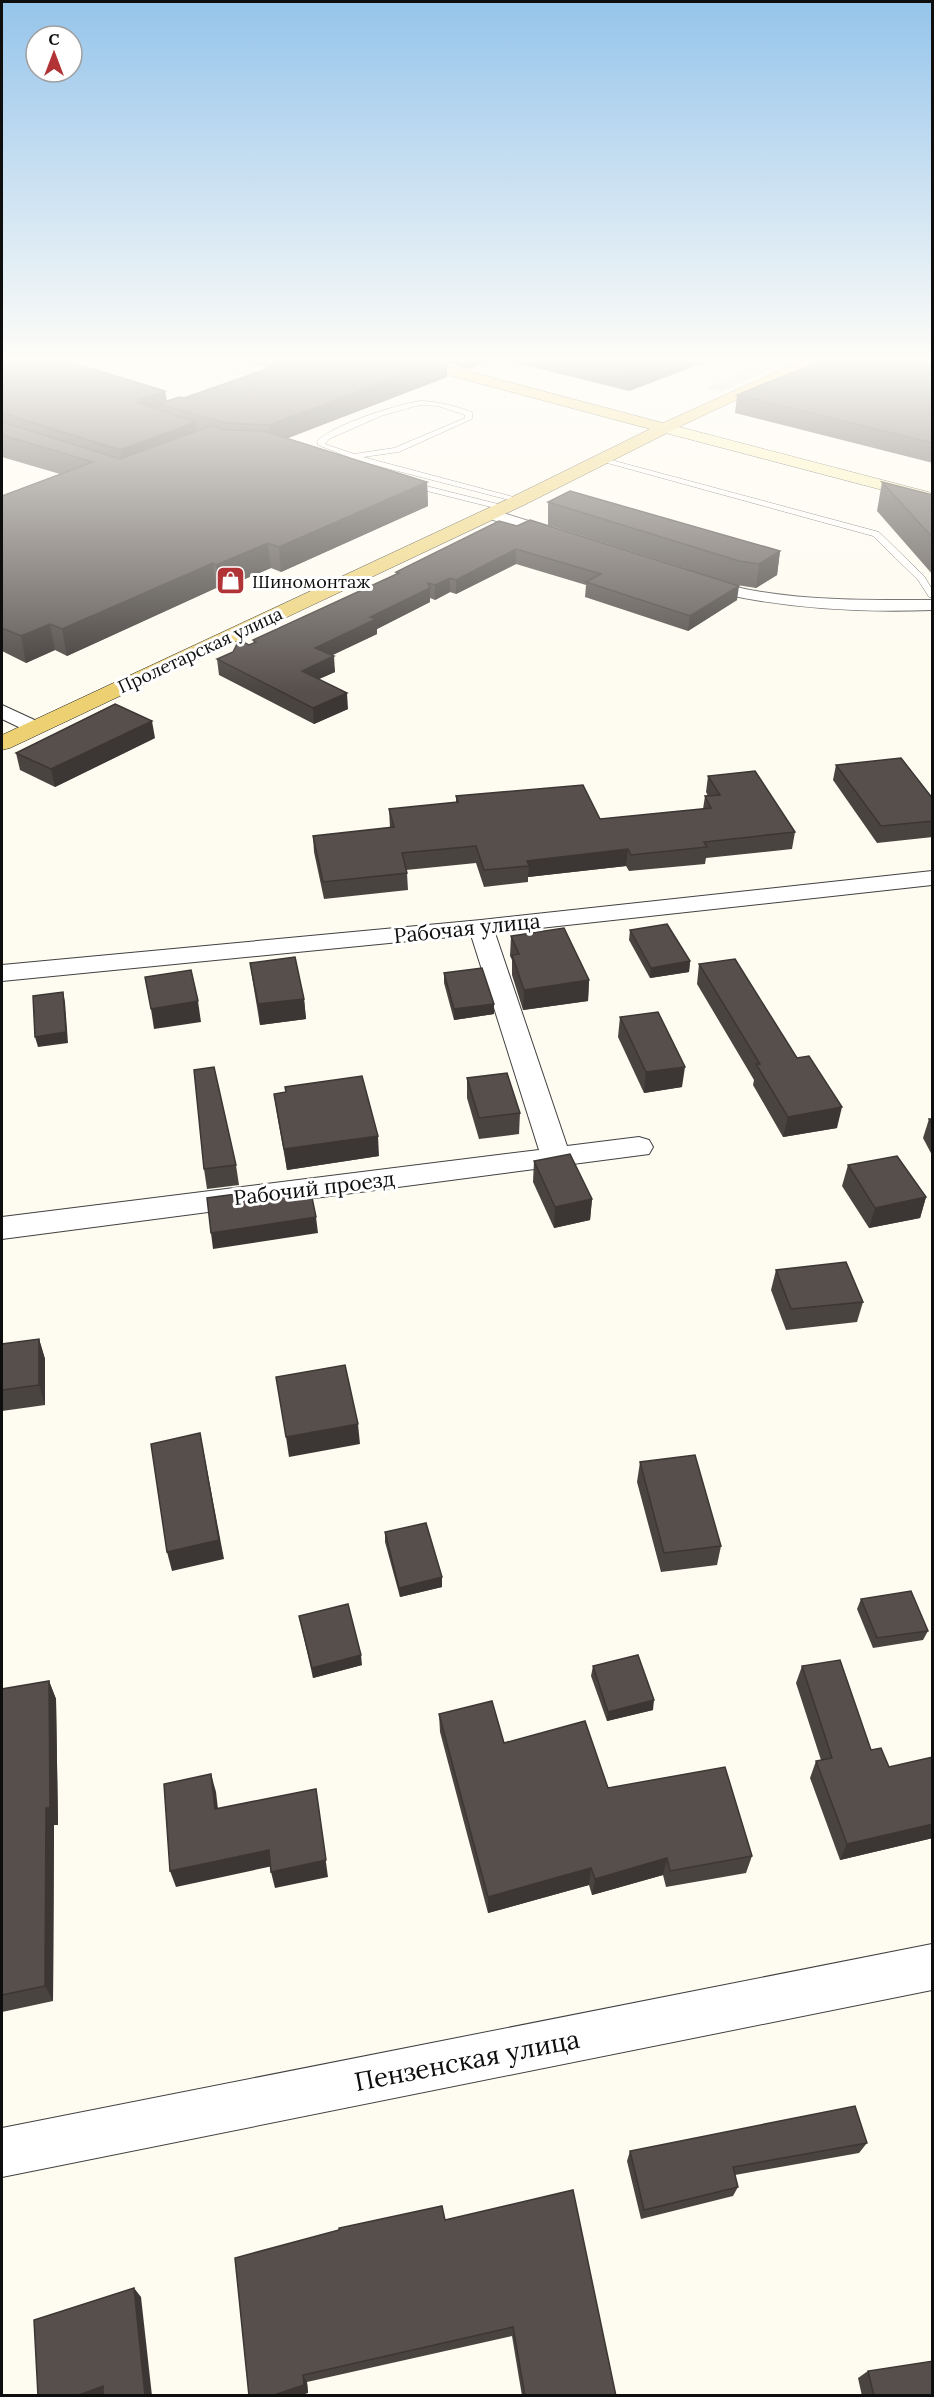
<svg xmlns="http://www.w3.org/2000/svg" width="934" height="2397" font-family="Lora,serif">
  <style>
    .green { fill: #d1e5bd }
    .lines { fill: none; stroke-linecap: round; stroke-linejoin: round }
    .service-casing { stroke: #414141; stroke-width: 1 }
    .minor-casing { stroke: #414141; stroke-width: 2 }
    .secondary-casing { stroke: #303030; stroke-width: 1 }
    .primary-casing { stroke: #1f1f1f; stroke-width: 1 }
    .service { fill: #fff; fill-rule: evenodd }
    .minor { fill: #fff; fill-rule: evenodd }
    .secondary { fill: #f8f1b1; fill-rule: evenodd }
    .primary { fill: #ecd072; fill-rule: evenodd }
    .wall { fill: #4a4440 }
    .shaded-wall { fill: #3c3734 }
    .building { fill: #564f4b; stroke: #3c3734; stroke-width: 1.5 }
    .labels { text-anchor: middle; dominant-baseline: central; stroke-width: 6; stroke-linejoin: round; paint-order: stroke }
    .far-poi-label { font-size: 18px; fill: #0e0e0e; stroke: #fff; text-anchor: start }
    .far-street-label { font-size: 18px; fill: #0e0e0e; stroke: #fff }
    .street-label { font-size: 21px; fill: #0e0e0e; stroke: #fff }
    .near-street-label { font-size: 26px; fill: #0e0e0e; stroke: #fff }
  </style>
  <rect width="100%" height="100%" fill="#fefbf0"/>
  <path class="green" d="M776,357H798L721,392L705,388Z"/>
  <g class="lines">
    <defs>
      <g id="service">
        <path d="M193,357H204L276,380L271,381Z"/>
        <path d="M420,401C439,401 454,406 472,412V419L399,452L363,457L521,499V503L359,461L318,445L317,441C335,424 395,405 420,401ZM420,405L438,406L465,415V418L394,448L354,454L325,444L329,439L381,416Z"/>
        <path d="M600,457L879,532L924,576L932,589V598L929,597L918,580L873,536L600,461Z"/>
        <path d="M410,482L506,506L507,508L503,510L407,486L406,484Z"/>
      </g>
      <g id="minor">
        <path d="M490,509L567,533L569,537L561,542L484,517L482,514Z"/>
        <path d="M698,577C718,582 737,588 756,591C814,601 873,600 932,600V610C851,613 771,608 692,586L689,582L692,578Z"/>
        <path d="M2,705L41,723L44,727L41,731L34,733L27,731L2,719Z"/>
        <path d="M932,871V885L495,933L567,1146L639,1137L649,1140L653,1147L649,1154L2,1239V1217L539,1150L471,935L2,981V965L481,920Z"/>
        <path d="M932,1944V1990L2,2177V2128Z"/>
      </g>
      <path id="secondary" d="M664,423L932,493V503L658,431L656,428Z"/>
      <path id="primary" d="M390,357H414L663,423L809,357H828L687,423L524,505L10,748L2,750V735L512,497L650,429L392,360Z"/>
    </defs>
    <use href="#service" class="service-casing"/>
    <use href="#minor" class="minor-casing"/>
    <use href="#secondary" class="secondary-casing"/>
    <use href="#primary" class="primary-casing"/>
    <use href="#service" class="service"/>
    <use href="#minor" class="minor"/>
    <use href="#secondary" class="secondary"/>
    <use href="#primary" class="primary"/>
  </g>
  <g class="wall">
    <path d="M2,357L165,391L167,401L184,398L269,368L229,357H719L629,391L496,358L468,369L447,363V377L288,438L427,482L428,506L281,572L271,568L219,590L216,588L67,656L55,650L26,663L2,651V496L60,474L2,457Z"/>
    <path d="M933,357V463L735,413L737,395Z"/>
    <path d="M882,482L933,495V575L877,511Z"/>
    <path d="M548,502L780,551L777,575L756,588L737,585V600L688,631L585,597L586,585L516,564L456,594L450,592L435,600L430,598V602L377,629V634L332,655L335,672L319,679L348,709L314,724L219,675L217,659L254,643L253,640L396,575V572L517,526L693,571L548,525Z"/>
    <path d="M155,738L55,787L20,770L16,753Z"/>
    <path d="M836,765L933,799V837L877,843L833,780Z"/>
    <path d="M708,776L795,832L792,849L706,858L705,864L629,871L626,866L528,877V882L484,887L476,863L406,870L407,873L408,890L324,899L314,852L313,836L390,828L389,809L456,803V796L600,819L703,809L705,796H708L706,792Z"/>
    <path d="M630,930L690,961L689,972L650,978L629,940Z"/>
    <path d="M511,936L589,980L588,1001L523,1010L512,975V960L510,956Z"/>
    <path d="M250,963L304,999L306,1019L260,1025L253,983Z"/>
    <path d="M699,964L837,1128L783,1137L753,1085L754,1080L697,984Z"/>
    <path d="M444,973L494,1014L454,1020L444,983Z"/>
    <path d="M620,1017L682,1087L644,1093L618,1037Z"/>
    <path d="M467,1078L520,1113L519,1134L479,1139L467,1098Z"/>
    <path d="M286,1092L379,1156L287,1170L277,1114L274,1094Z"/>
    <path d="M929,1119L933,1127V1157L923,1138Z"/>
    <path d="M534,1161L592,1199L590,1220L554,1228L533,1182Z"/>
    <path d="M236,1165L239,1185L207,1189L204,1169Z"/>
    <path d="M848,1165L926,1197L920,1218L869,1228L842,1186Z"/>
    <path d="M776,1270L863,1302L857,1322L786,1330L771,1290Z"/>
    <path d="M39,1339L45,1359V1405L2,1411V1344Z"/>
    <path d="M640,1462L721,1546L717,1565L661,1572L637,1482Z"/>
    <path d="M385,1532L442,1577V1587L400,1597L385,1542Z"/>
    <path d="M861,1599L928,1631L923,1640L873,1648L857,1609Z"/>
    <path d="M299,1616L362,1665L313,1678Z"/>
    <path d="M593,1666L653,1710L607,1721L591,1676Z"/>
    <path d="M802,1666L871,1750L889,1767L933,1757V1838L840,1860L810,1778L816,1761L821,1760L796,1683Z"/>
    <path d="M49,1681L56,1699L58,1825H54L53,2001L2,2012V1689Z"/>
    <path d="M439,1714L608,1788L752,1856L746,1873L666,1887L663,1875L592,1895L589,1885L488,1913L440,1732Z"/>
    <path d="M867,2143L859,2153L735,2175L738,2187L733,2196L641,2219L627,2161L630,2151Z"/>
    <path d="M445,2220L616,2396H522L512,2336L307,2382L308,2393L249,2396Z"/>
    <path d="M868,2371L933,2396H862L858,2378Z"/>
  </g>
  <g class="shaded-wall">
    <path d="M284,357H332L285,373Z"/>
    <path d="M468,357H496V358L468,369Z"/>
    <path d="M671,357H719L629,391L631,372Z"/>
    <path d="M447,358V377L270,445L269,425Z"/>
    <path d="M165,391L167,407L158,404L159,416L137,403L138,400Z"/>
    <path d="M196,422L198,444L124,473L120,450Z"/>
    <path d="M427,482L428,506L281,572L279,547Z"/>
    <path d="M268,543L271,568L219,590L216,565Z"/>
    <path d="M516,549V564L456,594V580Z"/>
    <path d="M780,551L777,575L756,588L759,564Z"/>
    <path d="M213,563L216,588L67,656L62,629Z"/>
    <path d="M450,578V592L435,600V585Z"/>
    <path d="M739,586L737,600L688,631L690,616Z"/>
    <path d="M430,588V602L377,629V634L316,663L315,648L370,617Z"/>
    <path d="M50,624L55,650L26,663L21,636Z"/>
    <path d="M334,656L335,672L303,686L302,671Z"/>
    <path d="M347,693L348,709L314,724L313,708Z"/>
    <path d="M152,721L155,738L55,787L51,769Z"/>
    <path d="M628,849L626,866L528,877L529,866L527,861Z"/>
    <path d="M690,961L689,972L650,978L651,968Z"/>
    <path d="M589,980L588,1001L523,1010L524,990Z"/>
    <path d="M63,992L65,1002L68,1043L38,1047L35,1037Z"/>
    <path d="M304,999L306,1019L260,1025L258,1004Z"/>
    <path d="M198,1001L201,1022L154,1029L151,1009Z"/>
    <path d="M494,1004V1014L454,1020V1009Z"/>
    <path d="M685,1067L682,1087L644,1093L646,1072Z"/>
    <path d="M842,1107L837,1128L783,1137L788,1117Z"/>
    <path d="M378,1136L379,1156L287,1170L284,1149Z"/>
    <path d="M926,1197L920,1218L869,1228L875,1208Z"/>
    <path d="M592,1199L590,1220L554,1228L555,1207Z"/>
    <path d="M316,1217L318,1233L213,1249L211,1233Z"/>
    <path d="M39,1339L45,1359V1405L39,1385Z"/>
    <path d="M358,1424L360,1444L289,1457L286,1437Z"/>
    <path d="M200,1433L224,1559L172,1571L167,1552Z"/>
    <path d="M442,1577V1587L400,1597L399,1588Z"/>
    <path d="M361,1655L362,1665L313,1678L312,1668Z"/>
    <path d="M49,1681L56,1699L58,1825H54L53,2001L45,1986L46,1808Z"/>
    <path d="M654,1700L653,1710L607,1721L608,1712Z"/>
    <path d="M211,1774L216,1792L220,1826L215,1809Z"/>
    <path d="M316,1789L328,1877L275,1888L271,1872Z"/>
    <path d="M933,1824V1838L840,1860L847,1844Z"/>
    <path d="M269,1850L273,1866L176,1887L170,1871Z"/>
    <path d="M667,1858L663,1875L592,1895L595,1879Z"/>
    <path d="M591,1868L589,1885L488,1913V1897Z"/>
    <path d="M134,2288L141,2297L152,2396H145Z"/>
    <path d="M303,2375L307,2382L308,2393L299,2396H271Z"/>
    <path d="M103,2386L107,2396H76Z"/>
  </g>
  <g class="building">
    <path d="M2,357H54L165,391L138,400L137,403L196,422L120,450L2,413Z"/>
    <path d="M301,357H443L447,358L269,425L225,423L158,404L179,397L184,398Z"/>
    <path d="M569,357H671L631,372Z"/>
    <path d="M831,357H933V443L737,395Z"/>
    <path d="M2,422L120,459L211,426L225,430L263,431L427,482L279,547L268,543L216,565L213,563L62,629L50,624L21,636L2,628V496L93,462L2,435Z"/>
    <path d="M882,482L933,495V538Z"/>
    <path d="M570,491L780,551L759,564L739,561L548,502Z"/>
    <path d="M530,520L739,586L690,616L586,582L601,574L516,549L456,580L450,578L435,585L428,583L430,588L370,617L376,619L315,648L334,656L302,671L347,693L313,708L217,659L233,652L239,640L249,645L256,642L253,640L399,573L396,572L499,521L517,526Z"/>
    <path d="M115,704L152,721L51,769L16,753Z"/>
    <path d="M901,758L933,799V821L881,826L836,765Z"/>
    <path d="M755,771L795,832L704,842L707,847L631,855L628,849L527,861L529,866L484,870L476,846L402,853L407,873L323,882L313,836L394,827L389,809L458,802L456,796L583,785L600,819L711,808L705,796L720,795L708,776Z"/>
    <path d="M667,924L690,961L651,968L630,930Z"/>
    <path d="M564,928L589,980L524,990L512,955L519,954L511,936Z"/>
    <path d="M295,957L304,999L258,1004L250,963Z"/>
    <path d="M735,959L797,1058L809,1056L842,1107L788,1117L756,1064H760L699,964Z"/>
    <path d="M482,968L494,1004L454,1009L444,973Z"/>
    <path d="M191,970L198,1001L151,1009L145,977Z"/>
    <path d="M63,992L66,1032L35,1037L33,996Z"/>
    <path d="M658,1012L685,1067L646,1072L620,1017Z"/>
    <path d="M214,1067L236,1165L204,1169L194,1070Z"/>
    <path d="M507,1073L520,1113L479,1118L467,1078Z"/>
    <path d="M362,1076L378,1136L284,1149L274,1094L286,1092L285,1087Z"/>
    <path d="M929,1119H933V1127Z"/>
    <path d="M570,1154L592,1199L555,1207L534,1161Z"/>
    <path d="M897,1156L926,1197L875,1208L848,1165Z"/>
    <path d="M310,1188L316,1217L211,1233L207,1198L243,1193L245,1201Z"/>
    <path d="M846,1262L863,1302L791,1309L776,1270Z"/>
    <path d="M39,1339V1385L2,1390V1344Z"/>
    <path d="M345,1365L358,1424L286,1437L276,1377Z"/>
    <path d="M200,1433L219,1540L167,1552L151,1444Z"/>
    <path d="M695,1455L721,1546L664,1553L640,1462Z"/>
    <path d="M426,1523L442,1577L399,1588L385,1532Z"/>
    <path d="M911,1591L928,1631L877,1638L861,1599Z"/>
    <path d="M348,1604L361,1655L312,1668L299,1616Z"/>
    <path d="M638,1655L654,1700L608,1712L593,1666Z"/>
    <path d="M840,1660L871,1750L881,1748L889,1767L933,1757V1824L847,1844L816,1761L832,1758L802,1666Z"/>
    <path d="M49,1681L50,1808H46L45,1986L2,1995V1689Z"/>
    <path d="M492,1701L504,1743L585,1721L608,1788L725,1767L752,1856L670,1871L667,1858L595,1879L591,1868L488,1897L439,1714Z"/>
    <path d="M211,1774L215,1809L316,1789L326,1860L271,1872L269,1850L170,1871L164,1784Z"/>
    <path d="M855,2106L867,2143L733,2167L738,2187L644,2210L630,2151Z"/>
    <path d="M573,2190L616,2396H525L513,2327L303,2375L304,2385L271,2396H249L235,2258L339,2230V2228L442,2206L445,2220Z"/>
    <path d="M134,2288L145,2396H103V2386L76,2396H38L34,2320Z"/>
    <path d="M933,2361V2396H874L868,2371Z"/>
  </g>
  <linearGradient id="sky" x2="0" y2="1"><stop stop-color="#95c4eb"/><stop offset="0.52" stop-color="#fffdf8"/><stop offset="1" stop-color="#fffdf8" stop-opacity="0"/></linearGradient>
  <rect width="934" height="693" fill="url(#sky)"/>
  <defs>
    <symbol id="shop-square" viewBox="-11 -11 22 22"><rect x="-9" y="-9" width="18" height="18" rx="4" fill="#b13336" stroke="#fff"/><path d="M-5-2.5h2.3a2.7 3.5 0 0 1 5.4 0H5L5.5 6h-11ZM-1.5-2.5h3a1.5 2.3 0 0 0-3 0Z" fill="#fff"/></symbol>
  </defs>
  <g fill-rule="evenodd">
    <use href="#shop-square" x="214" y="564" width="33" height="33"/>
  </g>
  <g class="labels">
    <g class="far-poi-label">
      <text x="252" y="581">Шиномонтаж</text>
    </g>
    <g class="far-street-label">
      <text transform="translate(200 650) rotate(-25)">Пролетарская улица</text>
    </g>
    <g class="street-label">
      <text transform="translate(467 928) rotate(-6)">Рабочая улица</text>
      <text transform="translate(314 1188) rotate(-7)">Рабочий проезд</text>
    </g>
    <g class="near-street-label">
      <text transform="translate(467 2060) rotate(-11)">Пензенская улица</text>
    </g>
  </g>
  <rect width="934" height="2397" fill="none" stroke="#0e0e0e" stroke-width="6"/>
  <g transform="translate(54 54)"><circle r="28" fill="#ffffff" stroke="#9f9f9f" stroke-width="1.5"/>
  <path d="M0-4.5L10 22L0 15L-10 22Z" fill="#b13336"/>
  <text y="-9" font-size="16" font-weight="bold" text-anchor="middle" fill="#0e0e0e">С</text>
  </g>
</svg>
